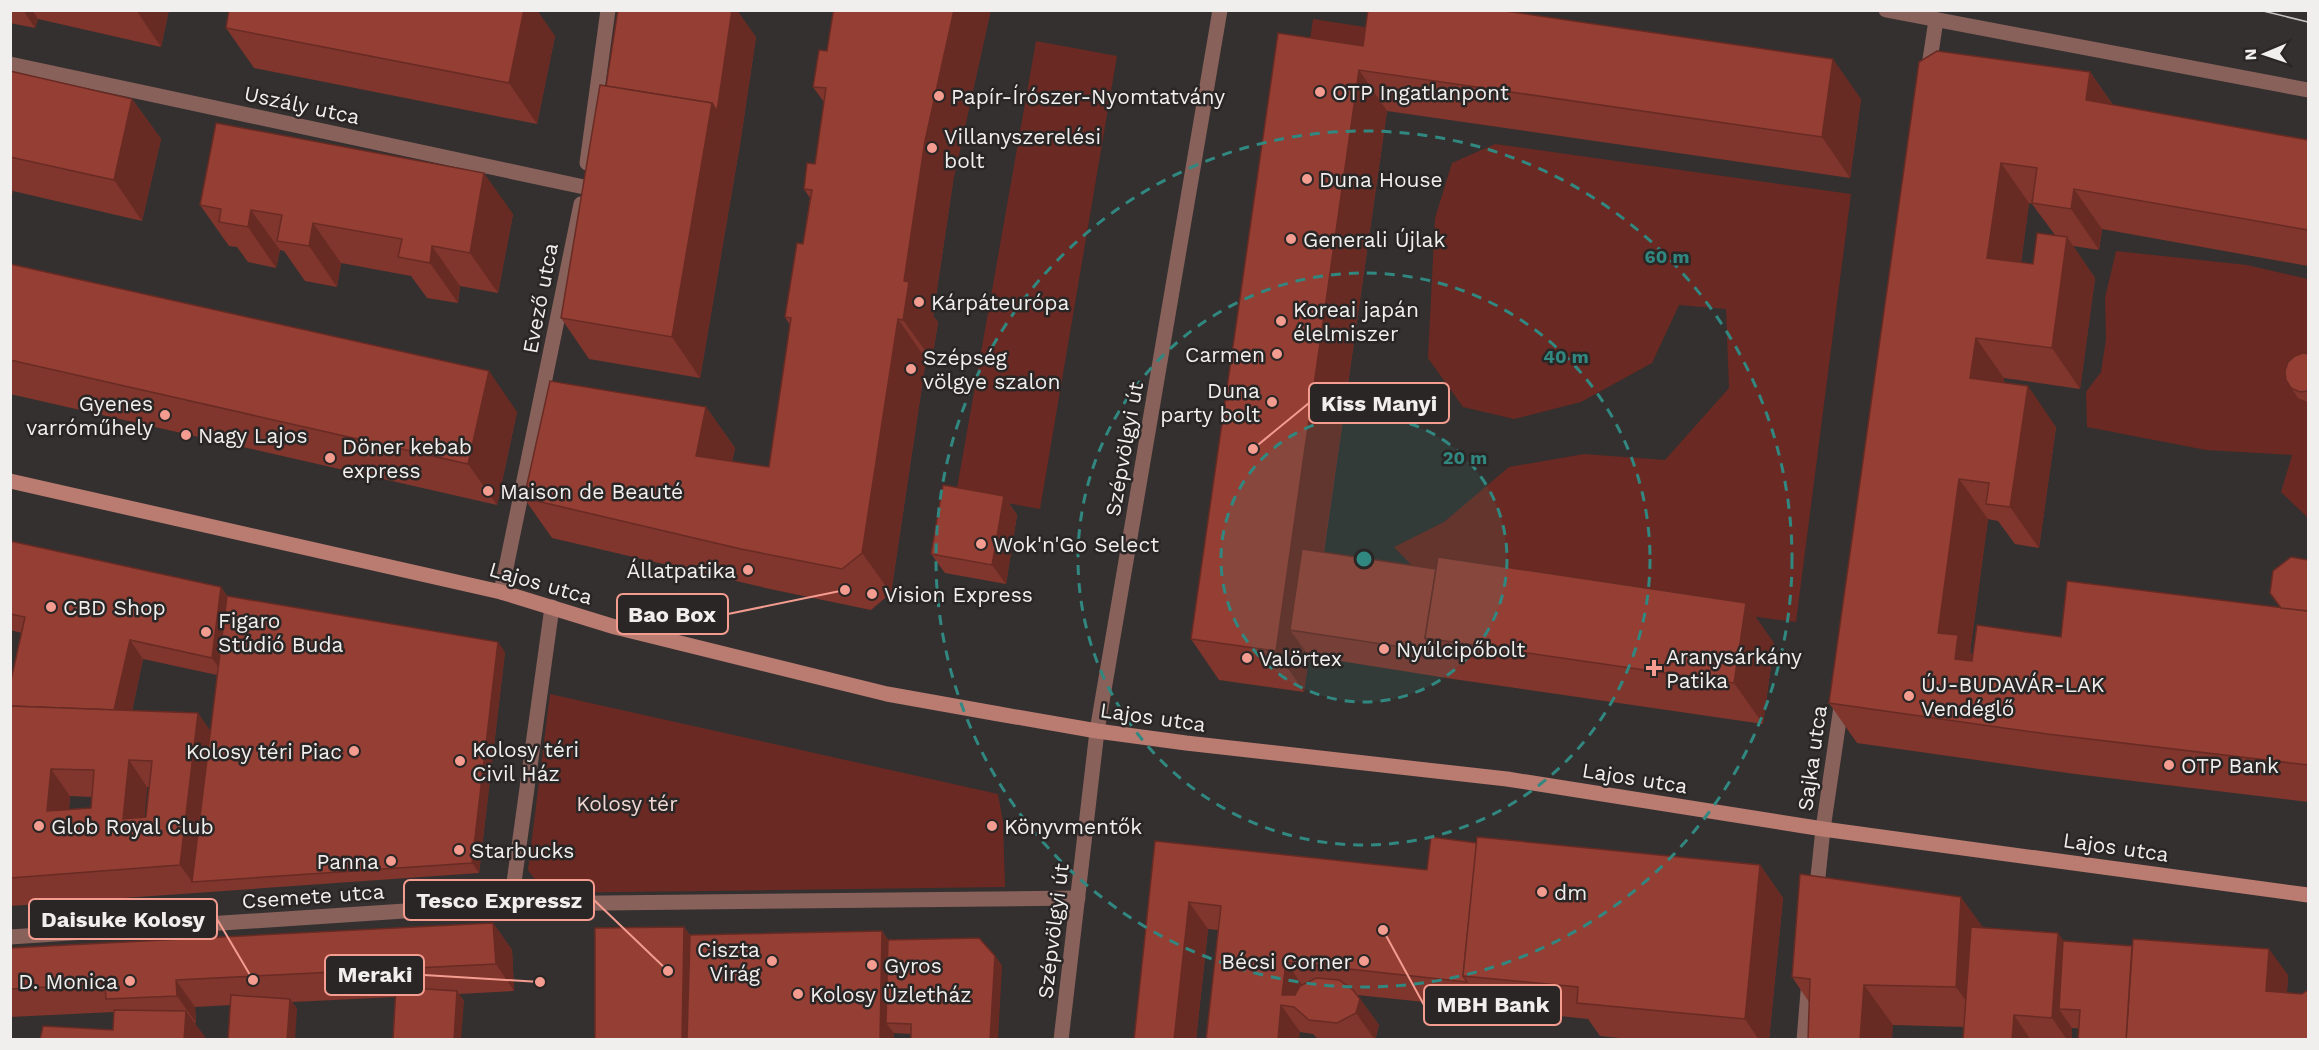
<svg xmlns="http://www.w3.org/2000/svg" width="2319" height="1050" font-family="'Work Sans',sans-serif">
  <style>
    .green { fill: #6a2922 }
    .lines { fill: none; stroke-linecap: round; stroke-linejoin: round }
    .pedestrian { stroke: #89615b; stroke-width: 15 }
    .minor { stroke: #89615b; stroke-width: 15 }
    .tertiary { stroke: #89615b; stroke-width: 15 }
    .secondary { stroke: #ba7b71; stroke-width: 15 }
    .tram { stroke: #c7c5c4; stroke-width: 1.5 }
    .wall { fill: #80352d; fill-rule: evenodd }
    .shaded-wall { fill: #682b24 }
    .building { fill: #953e34; stroke: #682b24; stroke-width: 1.5; fill-rule: evenodd }
    .ring { fill: none; stroke: #318881; stroke-width: 3; stroke-dasharray: 10 8 }
    .poi-dot { fill: #f59c90; stroke: #2a2626; stroke-width: 2 }
    .labels { text-anchor: middle; dominant-baseline: central; stroke-width: 5; stroke-linejoin: round; paint-order: stroke }
    .poi-label { font-size: 21px; fill: #f1efee; stroke: #2a2626; text-anchor: start }
    .street-label { font-size: 21px; fill: #f1efee; stroke: #2a2626 }
    .park-label { font-size: 21px; fill: #f0d6d2; stroke: #2a2626 }
    .centre { fill: #318881; stroke: #2a2626; stroke-width: 3 }
    .ring-label { font-size: 18px; text-anchor: middle; font-weight: bold; fill: #318881; stroke: #2a2626; stroke-width: 5; stroke-linejoin: round; paint-order: stroke }
    .leader { fill: none; stroke: #f59c90; stroke-width: 2 }
    .callout-dot { fill: #f59c90; stroke: #2a2626; stroke-width: 2 }
    .callout { fill: #2a2626; stroke: #f59c90; stroke-width: 2 }
    .callout-label { font-size: 22px; text-anchor: middle; font-weight: bold; fill: #f1efee }
  </style>
  <rect width="100%" height="100%" fill="#34302f"/>
  <g class="green">
    <path d="M1313,19L1391,31L1384,79L1306,67Z"/>
    <path d="M1036,41L1117,56L1040,509L956,494Z"/>
    <path d="M1495,144L1851,194L1796,622L1419,573L1394,547L1444,522L1509,467L1584,454L1665,460L1729,388L1726,309L1679,305L1652,363L1581,402L1514,419L1463,407L1428,358L1435,218L1452,163Z"/>
    <path d="M2116,251L2247,265L2308,279V518L2281,492L2292,455L2206,450L2087,427L2086,392L2101,372L2106,339L2105,298Z"/>
    <path d="M550,694L998,794L1003,822L1005,887L545,893L528,870Z"/>
  </g>
  <g class="lines">
    <g class="pedestrian">
      <path d="M1928,73L1936,20"/>
      <path d="M10,937L511,904"/>
    </g>
    <g class="minor">
      <path d="M10,64L584,187"/>
      <path d="M587,163L608,10"/>
      <path d="M501,592L581,204"/>
      <path d="M552,607L511,904L1078,898"/>
      <path d="M1816,896L1823,829L1842,700"/>
      <path d="M1804,1040L1809,980"/>
    </g>
    <g class="tertiary">
      <path d="M1886,10L2308,90"/>
      <path d="M1061,1040L1097,731L1220,10"/>
    </g>
    <path class="secondary" d="M10,481L501,592L615,627L887,694L999,714L1097,731L1186,743L1507,779L1823,829L2308,895"/>
    <path class="tram" d="M2259,10L2308,22"/>
  </g>
  <g class="wall">
    <path d="M10,10H169L161,47L38,19L35,28L10,23Z"/>
    <path d="M226,28L555,36L537,124L254,68Z"/>
    <path d="M756,37L740,144L700,378L589,359L561,318L606,86Z"/>
    <path d="M1363,46L1861,99L1850,178L1387,111L1324,552L1774,643L1763,724L1453,679L1309,656L1304,692L1219,680L1191,639Z"/>
    <path d="M827,51L953,182L933,316L938,322L932,360L926,359L891,593L871,610L770,589L552,538L524,498L706,407L735,448L732,461L769,467L790,325L785,317L803,244L810,198L804,189L815,164L824,102L813,87Z"/>
    <path d="M1919,62L2090,72L2113,105L2308,140V266L2102,229L2099,250L2073,246L2095,278L2080,389L2004,378V383L2056,427L2039,548L2015,544L1998,521L1988,519L1970,652L1973,656L2061,637L2280,608L2308,560V802L2075,774L1857,743L1829,703ZM2029,203L2032,204L2055,235L2033,264L2021,263Z"/>
    <path d="M10,71L132,99L161,139L142,221L13,191L10,203Z"/>
    <path d="M200,205L513,214L498,293L460,286L458,303L427,298L411,276L341,263L337,287L305,281L284,251L280,250L276,268L248,262L237,247L229,246Z"/>
    <path d="M10,264L517,412L497,505L10,394Z"/>
    <path d="M2308,354V402H2307L2298,398L2286,380Z"/>
    <path d="M1004,496L1017,515L1006,584L945,573L931,554Z"/>
    <path d="M10,541L221,587L227,596L505,652L479,873L10,906V685L22,633L10,630ZM143,659L217,675L211,730L132,711ZM147,787H149L146,817H144ZM70,796L92,797L91,808L69,810Z"/>
    <path d="M1155,841L1427,870L1477,843L1760,865L1783,898L1769,1040H1640L1600,1036L1588,1019L1357,995L1379,1025L1375,1040H1319L1313,1034L1300,1032L1218,930L1208,929L1196,1040Z"/>
    <path d="M493,923L512,950L514,991L459,994L464,1001L396,997L292,1002L297,1009L231,1005L195,1007L196,1023H194L205,1037L113,1030L114,1012L10,1017V948Z"/>
    <path d="M684,927L690,935L882,931L888,940L995,956L1002,966L911,1034L894,1033V1040H595Z"/>
    <path d="M1983,928L2288,975L2287,993L2308,1040L2072,1028V1040H1963L1964,1027L1893,1025L1809,1002L1792,977Z"/>
  </g>
  <g class="shaded-wall">
    <path d="M23,10H32L38,19L35,28Z"/>
    <path d="M136,10H169L161,47Z"/>
    <path d="M524,10H537L555,36L537,124L509,83Z"/>
    <path d="M732,10H737L756,37L740,144L717,111Z"/>
    <path d="M954,10H991L953,182L933,316L938,322L932,360L903,320L904,281L925,141Z"/>
    <path d="M1833,59L1861,99L1850,178L1822,137Z"/>
    <path d="M1359,70L1387,111L1312,633L1290,630L1309,656L1304,692L1276,651Z"/>
    <path d="M2090,72L2118,113L2086,100Z"/>
    <path d="M132,99L161,139L142,221L114,180Z"/>
    <path d="M712,103L740,144L700,378L672,337Z"/>
    <path d="M2001,163L2029,203L2016,298L1987,258Z"/>
    <path d="M484,173L513,214L498,293L470,253Z"/>
    <path d="M10,188L13,191L10,203Z"/>
    <path d="M2074,189L2102,229L2099,250L2071,209Z"/>
    <path d="M251,210L280,250L276,268L248,227Z"/>
    <path d="M313,223L341,263L337,287L309,246Z"/>
    <path d="M2067,237L2095,278L2080,389L2052,348Z"/>
    <path d="M432,246L460,286L458,303L430,263Z"/>
    <path d="M898,319L926,359L891,593L862,553Z"/>
    <path d="M1976,338L2004,378L1998,419L1970,378Z"/>
    <path d="M489,371L517,412L497,505L468,464Z"/>
    <path d="M2028,386L2056,427L2039,548L2010,507Z"/>
    <path d="M706,407L735,448L724,496L696,456Z"/>
    <path d="M1959,479L1988,519L1970,652L1987,676L1955,659L1938,633Z"/>
    <path d="M1004,496L1017,515L1006,584L992,565Z"/>
    <path d="M221,587L234,606L225,677L212,658Z"/>
    <path d="M1746,603L1774,643L1763,724L1734,683Z"/>
    <path d="M130,640L143,659L126,737L112,717Z"/>
    <path d="M498,642L505,652L479,873L472,863Z"/>
    <path d="M198,713L217,740L192,882L180,865Z"/>
    <path d="M129,760L147,787L142,846L123,819Z"/>
    <path d="M51,769L70,796L66,838L47,811Z"/>
    <path d="M1760,865L1783,898L1769,1040H1759L1745,1019Z"/>
    <path d="M1961,897L1990,937L1985,1028L1956,987Z"/>
    <path d="M1189,902L1208,929L1196,1040H1174Z"/>
    <path d="M493,923L512,950L514,991L496,964Z"/>
    <path d="M684,927L703,954L701,1040H682Z"/>
    <path d="M882,931L895,950L886,1023L894,1033V1040H880Z"/>
    <path d="M2058,933L2077,960L2059,1009L2072,1028V1040H2067L2052,1018Z"/>
    <path d="M2269,949L2288,975L2285,1018L2266,991Z"/>
    <path d="M995,956L1002,966L998,1040H990Z"/>
    <path d="M1286,962L1305,989L1302,1014L1282,995Z"/>
    <path d="M176,980L195,1007L196,1023L177,996Z"/>
    <path d="M1864,985L1893,1025L1892,1040H1860Z"/>
    <path d="M457,991L464,1001L461,1040H454Z"/>
    <path d="M290,999L297,1009L295,1040H287Z"/>
    <path d="M1360,999L1379,1025L1375,1040L1356,1013Z"/>
    <path d="M1281,1005L1300,1032L1299,1040H1278Z"/>
    <path d="M186,1011L205,1037V1040H184Z"/>
    <path d="M2014,1015L2031,1040H2012Z"/>
  </g>
  <g class="building">
    <path d="M229,10H524L509,83L226,28Z"/>
    <path d="M618,10H732L717,111L712,103L606,86Z"/>
    <path d="M836,10H954L925,141L904,281L909,282L903,320L898,319L862,553L842,569L741,549L524,498L550,381L706,407L696,456L769,467L791,318L785,317L797,243L803,244L812,190L804,189L807,163L815,164L826,88L813,87L819,50L827,51L833,13Z"/>
    <path d="M1368,10H1499L1833,59L1822,137L1359,70L1276,651L1191,639L1278,33L1363,46Z"/>
    <path d="M1937,51L2090,72L2086,100L2308,140V230L2074,189L2071,209L2032,203L2037,168L2001,163L1987,258L2033,264L2037,233L2067,237L2052,348L1976,338L1970,378L2028,386L2010,507L1986,504L1989,483L1959,479L1938,633L1958,635L1955,659L1972,661L1977,625L2061,637L2067,581L2308,611V765L2047,734L1829,703L1919,62Z"/>
    <path d="M10,71L132,99L114,180L10,157Z"/>
    <path d="M600,85L712,103L672,337L561,318Z"/>
    <path d="M216,123L484,173L470,253L432,246L430,263L398,257L402,239L313,223L309,246L277,241L282,215L251,210L248,227L219,222L221,209L200,205Z"/>
    <path d="M10,264L489,371L468,464L10,360Z"/>
    <path d="M2303,353L2308,354V391L2300,392L2291,388L2286,380L2285,371L2288,362L2295,356Z"/>
    <path d="M943,485L1004,496L992,565L931,554Z"/>
    <path d="M10,541L221,587L212,658L130,640L114,710L10,706V685L25,617L10,614Z"/>
    <path d="M1302,549L1436,569L1425,638L1434,652L1290,630Z"/>
    <path d="M1438,557L1746,603L1734,683L1425,638Z"/>
    <path d="M2291,557L2308,560V611L2281,608L2270,593L2273,571Z"/>
    <path d="M227,596L498,642L472,863L192,882Z"/>
    <path d="M10,706L198,713L180,865L10,878ZM129,760L152,761L146,817L123,819ZM51,769L94,770L91,808L47,811Z"/>
    <path d="M1431,837L1477,843L1463,976L1467,982L1286,962L1282,995H1295L1300,986L1316,978L1339,980L1353,990L1360,999L1356,1013L1337,1023L1309,1020L1294,1007L1281,1005L1278,1040H1206L1221,906L1189,902L1174,1040H1134L1155,841L1427,870Z"/>
    <path d="M1477,837L1760,865L1745,1019L1577,1003L1578,987L1463,976Z"/>
    <path d="M1800,874L1961,897L1956,987L1864,985L1860,1040H1808L1810,979L1792,977Z"/>
    <path d="M493,923L496,964L176,980L177,996L106,999L105,984L10,989V948Z"/>
    <path d="M684,927L682,1040H595V928Z"/>
    <path d="M1971,927L2058,933L2052,1018L2014,1015L2012,1040H1963Z"/>
    <path d="M882,931L880,1040H687L690,935Z"/>
    <path d="M979,938L995,956L990,1040H911V1024L886,1023L888,940Z"/>
    <path d="M2133,939L2269,949L2266,991L2302,994L2308,990V1040H2126Z"/>
    <path d="M2063,941L2132,946L2126,1040H2078L2080,1010L2059,1009Z"/>
    <path d="M396,987L457,991L454,1040H393Z"/>
    <path d="M231,995L290,999L287,1040H228Z"/>
    <path d="M114,1010L186,1011L184,1040H40L43,1026L113,1030Z"/>
  </g>
  <circle cx="1364" cy="559" r="143" fill="#318881" fill-opacity=".12"/>
  <g class="ring">
    <circle cx="1364" cy="559" r="143"/>
    <circle cx="1364" cy="559" r="286"/>
    <circle cx="1364" cy="559" r="428"/>
  </g>
  <g class="poi-dot">
    <circle cx="1320" cy="92" r="6"/>
    <circle cx="939" cy="96" r="6"/>
    <circle cx="932" cy="148" r="6"/>
    <circle cx="1307" cy="179" r="6"/>
    <circle cx="1291" cy="239" r="6"/>
    <circle cx="919" cy="302" r="6"/>
    <circle cx="1281" cy="321" r="6"/>
    <circle cx="1277" cy="354" r="6"/>
    <circle cx="911" cy="369" r="6"/>
    <circle cx="1272" cy="402" r="6"/>
    <circle cx="165" cy="415" r="6"/>
    <circle cx="186" cy="435" r="6"/>
    <circle cx="330" cy="458" r="6"/>
    <circle cx="488" cy="491" r="6"/>
    <circle cx="981" cy="544" r="6"/>
    <circle cx="748" cy="570" r="6"/>
    <circle cx="872" cy="594" r="6"/>
    <circle cx="51" cy="607" r="6"/>
    <circle cx="206" cy="632" r="6"/>
    <circle cx="1384" cy="649" r="6"/>
    <circle cx="1247" cy="658" r="6"/>
    <path d="M1651 659h6v6h6v6h-6v6h-6v-6h-6v-6h6z"/>
    <circle cx="1909" cy="696" r="6"/>
    <circle cx="354" cy="751" r="6"/>
    <circle cx="460" cy="761" r="6"/>
    <circle cx="2169" cy="765" r="6"/>
    <circle cx="39" cy="826" r="6"/>
    <circle cx="992" cy="826" r="6"/>
    <circle cx="459" cy="850" r="6"/>
    <circle cx="391" cy="861" r="6"/>
    <circle cx="1542" cy="892" r="6"/>
    <circle cx="772" cy="961" r="6"/>
    <circle cx="1364" cy="961" r="6"/>
    <circle cx="872" cy="965" r="6"/>
    <circle cx="130" cy="981" r="6"/>
    <circle cx="798" cy="994" r="6"/>
  </g>
  <g class="labels">
    <g class="poi-label">
      <text x="1332" y="92">OTP Ingatlanpont</text>
      <text x="951" y="96">Papír-Írószer-Nyomtatvány</text>
      <text x="944" y="136">Villanyszerelési<tspan x="944" dy="24">bolt</tspan></text>
      <text x="1319" y="179">Duna House</text>
      <text x="1303" y="239">Generali Újlak</text>
      <text x="931" y="302">Kárpáteurópa</text>
      <text x="1293" y="309">Koreai japán<tspan x="1293" dy="24">élelmiszer</tspan></text>
      <text x="1265" y="354" text-anchor="end">Carmen</text>
      <text x="923" y="357">Szépség<tspan x="923" dy="24">völgye szalon</tspan></text>
      <text x="1260" y="390" text-anchor="end">Duna<tspan x="1260" dy="24">party bolt</tspan></text>
      <text x="153" y="403" text-anchor="end">Gyenes<tspan x="153" dy="24">varróműhely</tspan></text>
      <text x="198" y="435">Nagy Lajos</text>
      <text x="342" y="446">Döner kebab<tspan x="342" dy="24">express</tspan></text>
      <text x="500" y="491">Maison de Beauté</text>
      <text x="993" y="544">Wok'n'Go Select</text>
      <text x="736" y="570" text-anchor="end">Állatpatika</text>
      <text x="884" y="594">Vision Express</text>
      <text x="63" y="607">CBD Shop</text>
      <text x="218" y="620">Figaro<tspan x="218" dy="24">Stúdió Buda</tspan></text>
      <text x="1396" y="649">Nyúlcipőbolt</text>
      <text x="1666" y="656">Aranysárkány<tspan x="1666" dy="24">Patika</tspan></text>
      <text x="1259" y="658">Valörtex</text>
      <text x="1921" y="684">ÚJ-BUDAVÁR-LAK<tspan x="1921" dy="24">Vendéglő</tspan></text>
      <text x="472" y="749">Kolosy téri<tspan x="472" dy="24">Civil Ház</tspan></text>
      <text x="342" y="751" text-anchor="end">Kolosy téri Piac</text>
      <text x="2181" y="765">OTP Bank</text>
      <text x="51" y="826">Glob Royal Club</text>
      <text x="1004" y="826">Könyvmentők</text>
      <text x="471" y="850">Starbucks</text>
      <text x="379" y="861" text-anchor="end">Panna</text>
      <text x="1554" y="892">dm</text>
      <text x="760" y="949" text-anchor="end">Ciszta<tspan x="760" dy="24">Virág</tspan></text>
      <text x="1352" y="961" text-anchor="end">Bécsi Corner</text>
      <text x="884" y="965">Gyros</text>
      <text x="118" y="981" text-anchor="end">D. Monica</text>
      <text x="810" y="994">Kolosy Üzletház</text>
    </g>
    <g class="street-label">
      <text transform="translate(302 105) rotate(12)">Uszály utca</text>
      <text transform="translate(540 298) rotate(-79)">Evező utca</text>
      <text transform="translate(1124 449) rotate(-80)">Szépvölgyi út</text>
      <text transform="translate(541 583) rotate(16)">Lajos utca</text>
      <text transform="translate(1153 717) rotate(8)">Lajos utca</text>
      <text transform="translate(1812 758) rotate(-82)">Sajka utca</text>
      <text transform="translate(1635 778) rotate(9)">Lajos utca</text>
      <text transform="translate(2116 847) rotate(8)">Lajos utca</text>
      <text transform="translate(313 896) rotate(-4)">Csemete utca</text>
      <text transform="translate(1053 931) rotate(-83)">Szépvölgyi út</text>
    </g>
    <g class="park-label">
      <text x="627" y="803">Kolosy tér</text>
    </g>
  </g>
  <circle cx="1364" cy="559" r="9" class="centre"/>
  <g class="ring-label">
    <text x="1667" y="263">60 m</text>
    <text x="1566" y="363">40 m</text>
    <text x="1465" y="464">20 m</text>
  </g>
  <path class="leader" d="M1253 449L1309 403M845 590L728 614M668 971L594 900M253 980L217 919M540 982L424 975M1383 930L1424 1005"/>
  <g class="callout-dot">
    <circle cx="1253" cy="449" r="6"/>
    <circle cx="845" cy="590" r="6"/>
    <circle cx="668" cy="971" r="6"/>
    <circle cx="253" cy="980" r="6"/>
    <circle cx="540" cy="982" r="6"/>
    <circle cx="1383" cy="930" r="6"/>
  </g>
  <g class="callout">
    <rect x="1309" y="383" width="140" height="40" rx="6"/>
    <rect x="617" y="594" width="111" height="40" rx="6"/>
    <rect x="404" y="880" width="190" height="40" rx="6"/>
    <rect x="29" y="899" width="188" height="40" rx="6"/>
    <rect x="325" y="955" width="99" height="40" rx="6"/>
    <rect x="1424" y="985" width="137" height="40" rx="6"/>
  </g>
  <g class="callout-label">
    <text x="1379" y="411">Kiss Manyi</text>
    <text x="672" y="622">Bao Box</text>
    <text x="499" y="908">Tesco Expressz</text>
    <text x="123" y="927">Daisuke Kolosy</text>
    <text x="375" y="982">Meraki</text>
    <text x="1493" y="1012">MBH Bank</text>
  </g>
  <rect width="2319" height="1050" fill="none" stroke="#f1efee" stroke-width="24"/>
  <g transform="translate(2265 54) rotate(268)" stroke="#2a2626" stroke-width="4.5" paint-order="stroke">
  <path d="M0-4.5L10 22L0 15L-10 22Z" fill="#f1efee"/>
  <text y="-9" font-size="16" font-weight="bold" text-anchor="middle" fill="#f1efee">N</text>
  </g>
</svg>
